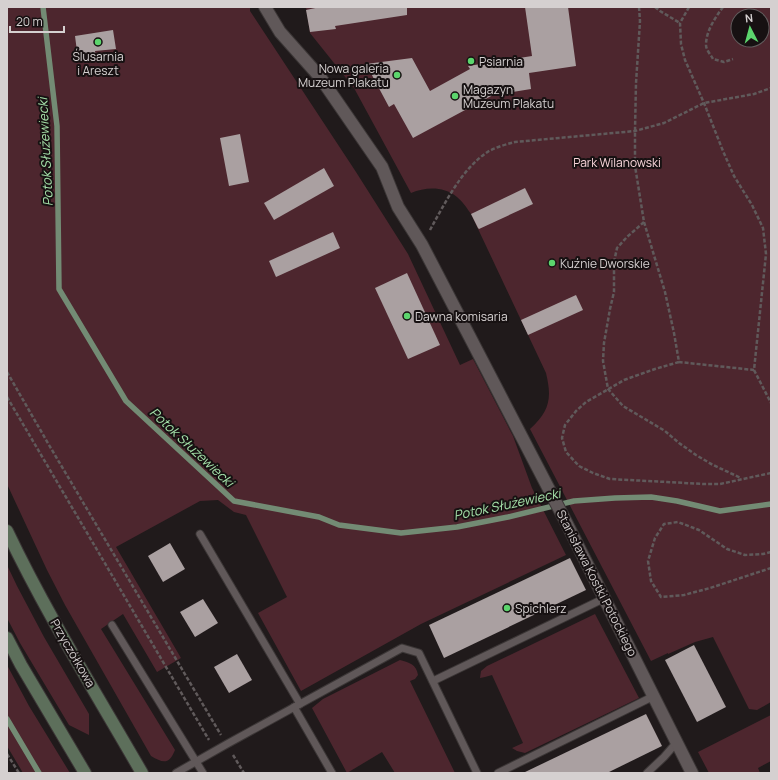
<svg xmlns="http://www.w3.org/2000/svg" width="778" height="780" font-family="Manrope,sans-serif">
  <style>
    .green { fill: #4d262e; fill-rule: evenodd }
    .lines { fill: none; stroke-linecap: round; stroke-linejoin: round }
    .stream { stroke: #738b74; stroke-width: 5.5 }
    .building { fill: #aaa0a1 }
    .lane-casing { stroke: #3b3636; stroke-width: 9 }
    .street-casing { stroke: #3b3636; stroke-width: 14 }
    .secondary-casing { stroke: #3b3636; stroke-width: 14 }
    .path { stroke: #605a5b; stroke-width: 2.5; stroke-dasharray: 4 2; stroke-linecap: butt }
    .lane { stroke: #605859; stroke-width: 7 }
    .street { stroke: #605859; stroke-width: 12 }
    .secondary { stroke: #5d6f5b; stroke-width: 12 }
    .poi-dot { fill: #5cd56d; stroke: #171112; stroke-width: 1.5 }
    .labels { text-anchor: middle; dominant-baseline: central; stroke-width: 4; stroke-linejoin: round; paint-order: stroke }
    .poi-label { font-size: 12px; fill: #d5d0d0; stroke: #171112; text-anchor: start }
    .park-label { font-size: 12px; fill: #f8d5da; stroke: #171112 }
    .street-label { font-size: 12px; fill: #d5d0d0; stroke: #171112 }
    .water-label { font-size: 13px; font-style: italic; fill: #a5e1a9; stroke: #171112 }
  </style>
  <rect width="100%" height="100%" fill="#201a1b"/>
  <g class="green">
    <path d="M7,7H250V11L356,172L408,254L460,365L473,359L513,436L532,488L566,555L421,624L301,691L258,613L287,597L246,515L234,512L218,500L200,501L116,547L181,658L157,672L123,614L101,629L175,750C169,765 163,763 151,756L65,605L47,570L7,484Z"/>
    <path d="M306,7H771V702L757,710L749,709L713,637L695,642L668,654V653L651,661L530,429C550,411 552,398 546,373L471,214C467,208 462,201 457,197C443,186 426,187 411,193L354,88L310,33ZM738,16H762V40H738Z"/>
    <path d="M7,565L17,586L44,637L89,714V735L69,725L20,643L7,618Z"/>
    <path d="M595,614L639,698L525,753L517,751L512,748L523,743L492,675L485,677L480,678L481,671L487,666Z"/>
    <path d="M400,660C410,663 416,664 418,675L415,679L410,681L455,773H395L382,752L347,773L312,708L323,699Z"/>
    <path d="M7,665L29,706L70,773H23L7,746Z"/>
    <path d="M771,715V761L758,768L760,773H709L698,752Z"/>
  </g>
  <g class="lines">
    <g class="stream">
      <path d="M43,7L57,126L59,289L126,401L234,501L319,517L339,525L401,533L457,527L508,517L574,501L615,498L651,497L677,501L720,511L771,504"/>
      <path d="M7,719L39,773"/>
    </g>
  </g>
  <g class="building">
    <path d="M320,7H407V15L335,26L336,29L310,32L306,10Z"/>
    <path d="M525,7H568L576,66L529,73L531,89L493,95L413,138L394,104L389,107L366,64L412,58L430,91L470,69L468,66L532,56Z"/>
    <path d="M113,30L116,49L95,51L96,57L78,59L75,36Z"/>
    <path d="M240,134L249,182L229,186L220,138Z"/>
    <path d="M324,168L334,186L274,220L264,203Z"/>
    <path d="M525,188L533,204L479,229L478,228L471,214Z"/>
    <path d="M333,232L340,248L276,277L269,261Z"/>
    <path d="M407,273L440,345L408,359L375,288Z"/>
    <path d="M576,295L583,310L528,335L521,320Z"/>
    <path d="M170,543L185,569L163,582L148,556Z"/>
    <path d="M570,558L586,590L444,658L429,625Z"/>
    <path d="M203,599L218,623L195,637L180,612Z"/>
    <path d="M694,645L726,707L697,722L665,660Z"/>
    <path d="M237,654L252,680L229,693L214,667Z"/>
    <path d="M646,714L662,746L607,773H523Z"/>
  </g>
  <g class="lines">
    <defs>
      <g id="lane">
        <path d="M200,534L300,704"/>
        <path d="M112,625L203,773"/>
        <path d="M433,681L605,598"/>
        <path d="M294,707L332,773"/>
        <path d="M176,773L227,744L402,648L419,653L477,773"/>
        <path d="M498,773L654,696"/>
        <path d="M647,773L664,757L677,742"/>
      </g>
      <path id="street" d="M265,7L280,32L320,77L382,167L398,207L422,245L566,522L692,773"/>
      <g id="secondary">
        <path d="M7,531C47,615 96,693 142,773"/>
        <path d="M7,638L21,665L85,773"/>
      </g>
    </defs>
    <use href="#lane" class="lane-casing"/>
    <use href="#street" class="street-casing"/>
    <use href="#secondary" class="secondary-casing"/>
    <g class="path">
      <path d="M639,7L640,21L636,83L635,131V166L644,222L665,292L674,333L679,362L754,370L766,254L763,228L752,205L734,176L723,151L704,103L685,60L681,44L680,23L689,7"/>
      <path d="M655,7L660,11L680,23"/>
      <path d="M723,7C715,18 706,31 706,45C706,50 711,55 713,59L724,62L733,59"/>
      <path d="M644,222L627,237L617,248L614,262V292L610,309L604,343L603,361L608,389L623,406L665,431L679,443L696,455L713,465L741,478"/>
      <path d="M430,230C445,203 462,168 489,151C497,147 507,144 515,142L635,131L664,123L704,103L754,94L771,88"/>
      <path d="M679,362L655,369L624,380L586,402L576,411L565,425L562,438L566,452L579,466L593,473L610,479L667,482L704,484H720L771,473"/>
      <path d="M754,370L771,403"/>
      <path d="M7,372L49,445L221,735"/>
      <path d="M7,397L209,740"/>
      <path d="M771,552L763,554L745,555L727,549L699,530L678,522L664,524L655,538L648,561L651,581L661,597L684,595L710,588L771,568"/>
      <path d="M7,754L19,773"/>
      <path d="M233,755L244,773"/>
    </g>
    <use href="#lane" class="lane"/>
    <use href="#street" class="street"/>
    <use href="#secondary" class="secondary"/>
  </g>
  <g class="poi-dot">
    <circle cx="98" cy="42" r="4"/>
    <circle cx="471" cy="61" r="4"/>
    <circle cx="397" cy="75" r="4"/>
    <circle cx="455" cy="96" r="4"/>
    <circle cx="552" cy="263" r="4"/>
    <circle cx="407" cy="316" r="4"/>
    <circle cx="507" cy="608" r="4"/>
  </g>
  <g class="labels">
    <g class="poi-label">
      <text x="98" y="56" text-anchor="middle">Ślusarnia<tspan x="98" dy="14">i Areszt</tspan></text>
      <text x="479" y="61">Psiarnia</text>
      <text x="389" y="68" text-anchor="end">Nowa galeria<tspan x="389" dy="14">Muzeum Plakatu</tspan></text>
      <text x="463" y="89">Magazyn<tspan x="463" dy="14">Muzeum Plakatu</tspan></text>
      <text x="560" y="263">Kuźnie Dworskie</text>
      <text x="415" y="316">Dawna komisaria</text>
      <text x="515" y="608">Spichlerz</text>
    </g>
    <g class="park-label">
      <text x="617" y="162">Park Wilanowski</text>
    </g>
    <g class="street-label">
      <text transform="translate(597 583) rotate(63)">Stanisława Kostki Potockiego</text>
      <text transform="translate(73 653) rotate(60)">Przyczółkowa</text>
    </g>
    <g class="water-label">
      <text transform="translate(45 152) rotate(-93)">Potok Służewiecki</text>
      <text transform="translate(192 447) rotate(43)">Potok Służewiecki</text>
      <text transform="translate(507 504) rotate(-12)">Potok Służewiecki</text>
    </g>
  </g>
  <rect width="778" height="780" fill="none" stroke="#d5d0d0" stroke-width="16"/>
  <g transform="translate(750 28) rotate(354)"><circle r="19" fill="#171112" stroke="#635d5e"/>
  <path d="M0-3L7 15L0 10L-7 15Z" fill="#5cd56d"/>
  <text y="-6" font-size="11" font-weight="bold" text-anchor="middle" fill="#d5d0d0">N</text>
  </g>
  <path d="M10 26v6h54v-6" fill="none" stroke="#d5d0d0" stroke-width="2"/>
  <text x="16" y="26" font-size="12" fill="#d5d0d0" stroke="#171112" stroke-width="3" paint-order="stroke">20 m</text>
</svg>
